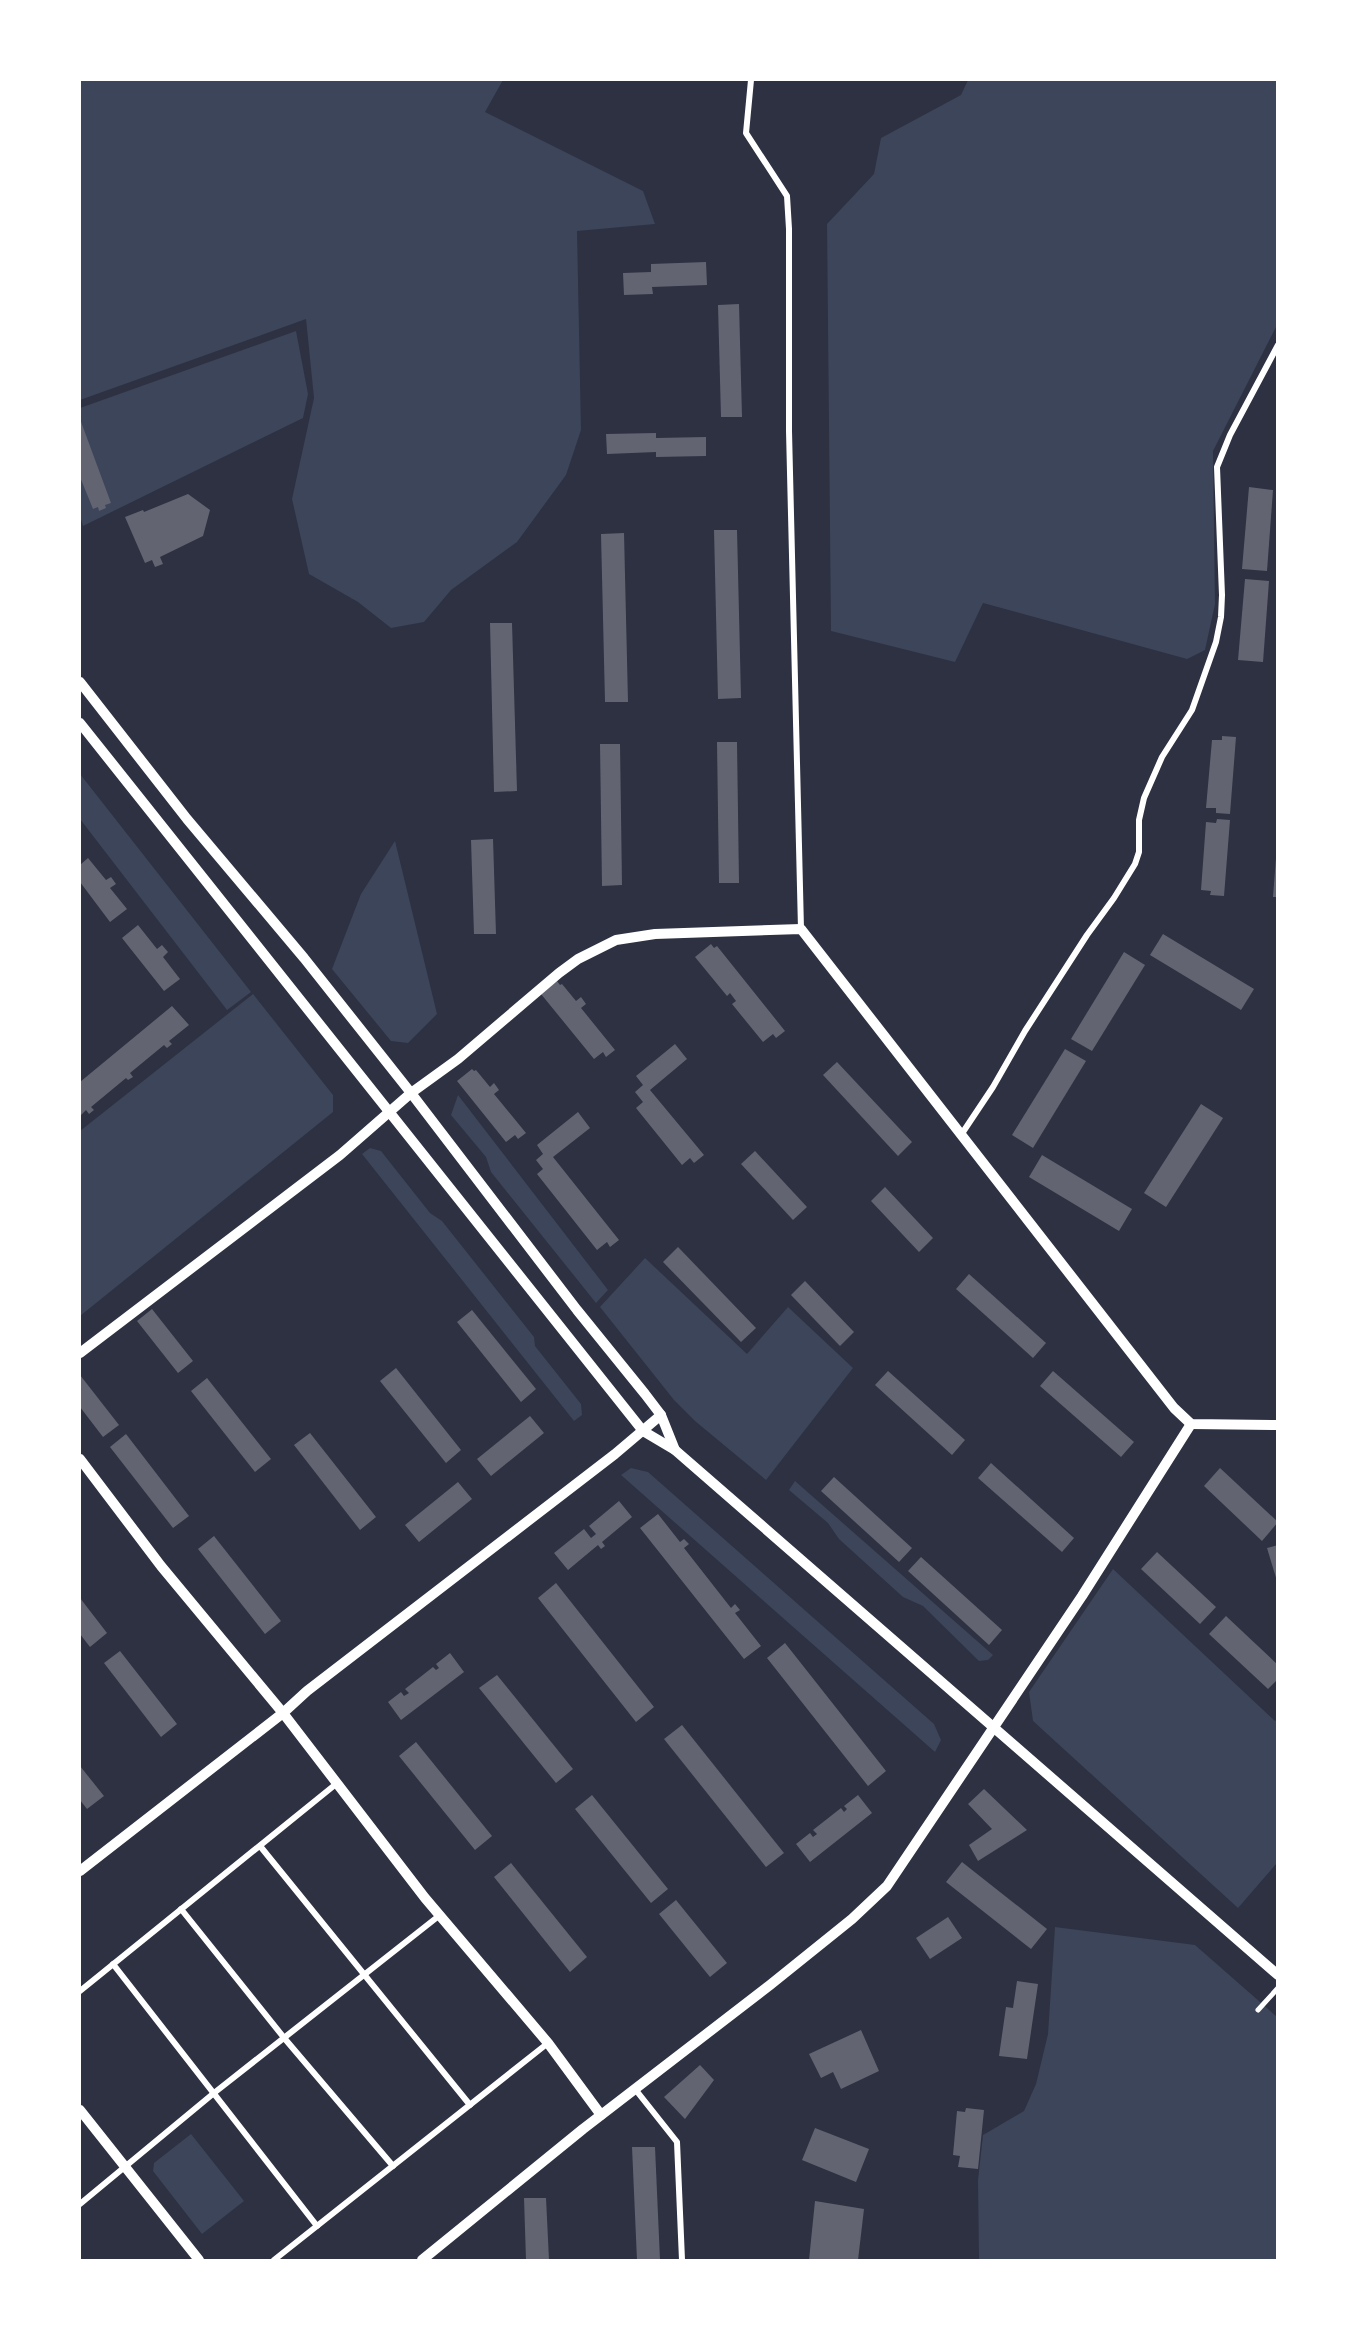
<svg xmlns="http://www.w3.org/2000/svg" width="1357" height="2340" font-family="Quicksand,sans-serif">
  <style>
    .green { fill: #3c4559 }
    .building { fill: #626471 }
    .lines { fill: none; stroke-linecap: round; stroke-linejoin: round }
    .pedestrian { stroke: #fff; stroke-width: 5 }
    .minor { stroke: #fff; stroke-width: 6 }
    .tertiary { stroke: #fff; stroke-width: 10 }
    .secondary { stroke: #fff; stroke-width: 10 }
  </style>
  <rect width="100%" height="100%" fill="#2d3142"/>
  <g class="green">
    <path d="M80,80H503L485,112L643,191L655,224L577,231L581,430L566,475L517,542L451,590L424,622L391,628L358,602L309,574L292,499L314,398L306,319L80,400Z"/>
    <path d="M968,80H1277V325L1213,451L1215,604L1205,650L1187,659L983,603L955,662L831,631L827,224L874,174L881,138L961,95Z"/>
    <path d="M296,331L308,394L303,418L83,526L80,516V408Z"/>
    <path d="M80,774L251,992L227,1010L80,819Z"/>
    <path d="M395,841L437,1014L408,1043L391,1041L332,969L361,894Z"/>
    <path d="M253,994L333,1095V1112L80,1316V1131Z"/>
    <path d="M458,1095L608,1290L596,1303L491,1172L486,1157L451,1115Z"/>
    <path d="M370,1148L381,1151L430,1213L442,1221L534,1337L535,1346L581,1404L582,1415L574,1421L362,1154Z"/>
    <path d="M645,1258L747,1354L788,1307L853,1368L766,1480L695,1421L674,1400L600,1307Z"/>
    <path d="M631,1468L648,1472L934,1724L941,1740L935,1752L621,1475Z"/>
    <path d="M795,1481L993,1655L988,1660L979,1661L923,1606L903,1597L839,1539L828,1523L789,1490Z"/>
    <path d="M1113,1569L1275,1721L1277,1719V1863L1238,1908L1033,1721L1029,1692Z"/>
    <path d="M1055,1927L1195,1945L1277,2017V2260H979L978,2180L983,2135L1024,2111L1036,2084L1048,2034Z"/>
    <path d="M191,2134L244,2201L202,2234L153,2171L154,2163Z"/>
  </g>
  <g class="building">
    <path d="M706,262L707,285L652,287L653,294L624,295L623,273L651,272V264Z"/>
    <path d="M739,304L742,417H721L718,305Z"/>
    <path d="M80,419L111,503L105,505L106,508L99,511L98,507L93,509L80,477Z"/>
    <path d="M656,433V438L706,437V456L656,457V452L607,454L606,434Z"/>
    <path d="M1249,487L1273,490L1267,571L1242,569Z"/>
    <path d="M188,494L210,510L203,536L160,557L163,564L155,567L152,560L145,563L125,517L143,510L144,512Z"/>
    <path d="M714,530H737L741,698L718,699Z"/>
    <path d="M624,533L628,702H605L601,534Z"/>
    <path d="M1245,579L1269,581L1263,662L1238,660Z"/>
    <path d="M490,623H512L517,791L494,792Z"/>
    <path d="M1222,736L1236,737L1230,814L1216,813V808H1206L1212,740H1222Z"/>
    <path d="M717,742H737L739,883H719Z"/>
    <path d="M600,744H620L622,885L602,886Z"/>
    <path d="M1217,819L1230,820L1224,896L1210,895L1211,891L1201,890L1206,822L1216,823Z"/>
    <path d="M493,839L496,934H474L471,840Z"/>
    <path d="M88,858L106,880L111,877L116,884L110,888L127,909L110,922L80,882V865Z"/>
    <path d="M1276,858H1278V897H1273Z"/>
    <path d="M138,925L157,949L162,945L168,952L163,957L180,979L164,991L122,938Z"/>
    <path d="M1163,934L1254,989L1241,1010L1150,955Z"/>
    <path d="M711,944L714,948L717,946L785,1031L776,1038L773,1034L763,1042L732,1004L736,1001L730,993L727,996L695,957Z"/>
    <path d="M1124,952L1145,965L1092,1051L1071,1039Z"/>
    <path d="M557,981L560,985L562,984L576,1001L581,997L586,1004L581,1008L615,1050L606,1057L603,1052L594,1059L541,994Z"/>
    <path d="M172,1006L189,1025L169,1041L172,1044L167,1048L164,1045L130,1073L133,1077L128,1080L126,1078L91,1107L94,1110L89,1114L86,1110L80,1116V1082Z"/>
    <path d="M675,1044L687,1059L650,1090L704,1155L694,1163L690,1158L682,1165L636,1108L643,1102L635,1092L643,1085L636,1076Z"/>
    <path d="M1065,1049L1086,1061L1033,1148L1012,1135Z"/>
    <path d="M837,1062L912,1142L898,1156L823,1075Z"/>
    <path d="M472,1069L474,1071L476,1070L490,1087L494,1083L499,1090L494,1094L526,1133L518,1139L515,1135L506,1142L457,1081Z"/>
    <path d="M1201,1104L1223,1118L1166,1207L1144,1193Z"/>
    <path d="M578,1112L590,1128L553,1157L619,1240L610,1247L607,1242L597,1250L537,1174L543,1169L536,1160L543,1154L537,1145Z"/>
    <path d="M755,1151L807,1207L793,1220L741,1164Z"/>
    <path d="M1042,1155L1132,1209L1119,1231L1029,1177Z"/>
    <path d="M885,1187L933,1238L919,1252L871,1201Z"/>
    <path d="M678,1247L756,1328L741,1342L663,1262Z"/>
    <path d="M969,1274L1046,1343L1033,1358L956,1289Z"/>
    <path d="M805,1281L854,1332L840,1346L791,1295Z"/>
    <path d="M152,1309L193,1361L178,1373L137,1321Z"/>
    <path d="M472,1310L536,1389L521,1402L457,1322Z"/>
    <path d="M396,1368L461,1450L446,1463L380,1381Z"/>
    <path d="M888,1371L965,1440L952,1455L875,1385Z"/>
    <path d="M1053,1371L1134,1442L1121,1457L1040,1386Z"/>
    <path d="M80,1375L119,1425L103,1437L80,1407Z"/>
    <path d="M207,1378L271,1459L255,1472L191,1391Z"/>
    <path d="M530,1416L544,1433L491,1476L477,1459Z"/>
    <path d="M310,1433L376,1517L360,1530L294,1445Z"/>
    <path d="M126,1434L189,1516L173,1528L110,1447Z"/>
    <path d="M991,1463L1074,1538L1062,1552L978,1478Z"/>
    <path d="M1220,1468L1278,1522L1262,1541L1204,1486Z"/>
    <path d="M834,1477L912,1548L899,1562L821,1491Z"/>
    <path d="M458,1482L472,1499L419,1542L405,1525Z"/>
    <path d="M619,1501L632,1517L602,1542L605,1546L601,1549L598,1545L568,1570L554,1553L584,1529L591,1538L596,1534L589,1526Z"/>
    <path d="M658,1514L680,1542L684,1539L689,1544L684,1548L731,1608L735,1604L740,1610L735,1613L761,1646L744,1659L640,1528Z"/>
    <path d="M214,1536L281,1621L265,1634L198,1549Z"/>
    <path d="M1278,1545V1581H1277L1267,1548Z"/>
    <path d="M1157,1552L1216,1607L1200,1624L1141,1569Z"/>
    <path d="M921,1557L1002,1630L989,1645L908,1571Z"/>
    <path d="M556,1583L654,1707L636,1722L538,1598Z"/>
    <path d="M80,1598L107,1633L90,1647L80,1634Z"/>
    <path d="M1226,1616L1278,1665V1679L1268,1689L1209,1634Z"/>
    <path d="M785,1643L886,1771L868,1786L767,1658Z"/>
    <path d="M120,1651L177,1724L161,1737L104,1663Z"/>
    <path d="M450,1653L464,1672L401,1720L388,1702L401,1692L404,1696L409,1693L405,1689L433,1667L436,1670L439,1668L436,1664Z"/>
    <path d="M497,1675L573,1769L556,1783L479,1688Z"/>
    <path d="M682,1725L784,1853L766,1867L664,1739Z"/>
    <path d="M416,1742L492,1836L475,1850L399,1756Z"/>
    <path d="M80,1766L104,1796L87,1809L80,1800Z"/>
    <path d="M984,1789L1027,1830L978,1861L969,1845L992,1829L968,1804Z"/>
    <path d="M592,1795L668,1889L651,1903L575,1809Z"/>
    <path d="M858,1795L872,1813L810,1862L796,1844L810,1833L813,1837L817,1834L813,1830L841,1808L844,1812L847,1809L844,1806Z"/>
    <path d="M962,1862L1047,1929L1031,1949L946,1882Z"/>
    <path d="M511,1863L587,1957L570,1972L494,1877Z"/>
    <path d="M676,1900L727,1963L710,1977L659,1914Z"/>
    <path d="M948,1917L962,1938L930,1959L916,1938Z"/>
    <path d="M1017,1981L1038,1984L1027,2059L999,2056L1006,2007L1013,2008Z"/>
    <path d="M861,2030L879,2071L841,2089L833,2072L821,2078L809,2054Z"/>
    <path d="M700,2065L714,2080L685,2119L664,2097Z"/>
    <path d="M966,2108L984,2110L978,2169L958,2167L960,2156L953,2155L957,2111L965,2112Z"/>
    <path d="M815,2128L869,2149L856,2182L802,2160Z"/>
    <path d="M632,2147H655L660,2260H637Z"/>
    <path d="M524,2198H546L549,2260H526Z"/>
    <path d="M815,2201L864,2209L858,2260H809Z"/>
  </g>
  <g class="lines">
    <path class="pedestrian" d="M1258,2010L1278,1988"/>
    <g class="minor">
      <path d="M751,80L746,133L787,196L789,229V431L801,929"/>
      <path d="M961,1135L993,1087L1025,1031L1087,935L1114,898L1135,864L1139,852V820L1144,798L1162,757L1192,710L1216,642L1221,617L1222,595L1217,467L1230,435L1278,345"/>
      <path d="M260,1846L470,2105"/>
      <path d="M181,1909L285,2039L393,2166"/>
      <path d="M113,1964L317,2226"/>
      <path d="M80,1991L336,1784"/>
      <path d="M635,2089L677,2142L682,2260"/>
      <path d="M80,2204L214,2093L440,1915"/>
      <path d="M274,2260L548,2043"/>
    </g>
    <g class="tertiary">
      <path d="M80,1353L340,1155L411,1093L458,1059L559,973L578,959L616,940L655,934L801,929L1174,1408L1191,1424L1278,1425"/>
      <path d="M80,1459L161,1566L283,1713L425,1898L548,2043L601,2115"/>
      <path d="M80,1871L283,1713L307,1691L615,1454L661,1415"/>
      <path d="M422,2260L583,2129L770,1985L852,1919L887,1886L1082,1596L1191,1424"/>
    </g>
    <g class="secondary">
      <path d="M80,682L187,819L304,958L411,1093L577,1310L645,1394L661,1415L675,1450"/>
      <path d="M80,723L643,1431L675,1450L1278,1975"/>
      <path d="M80,2110L199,2260"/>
    </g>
  </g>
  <rect width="1357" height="2340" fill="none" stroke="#ffffff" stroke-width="162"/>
</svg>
